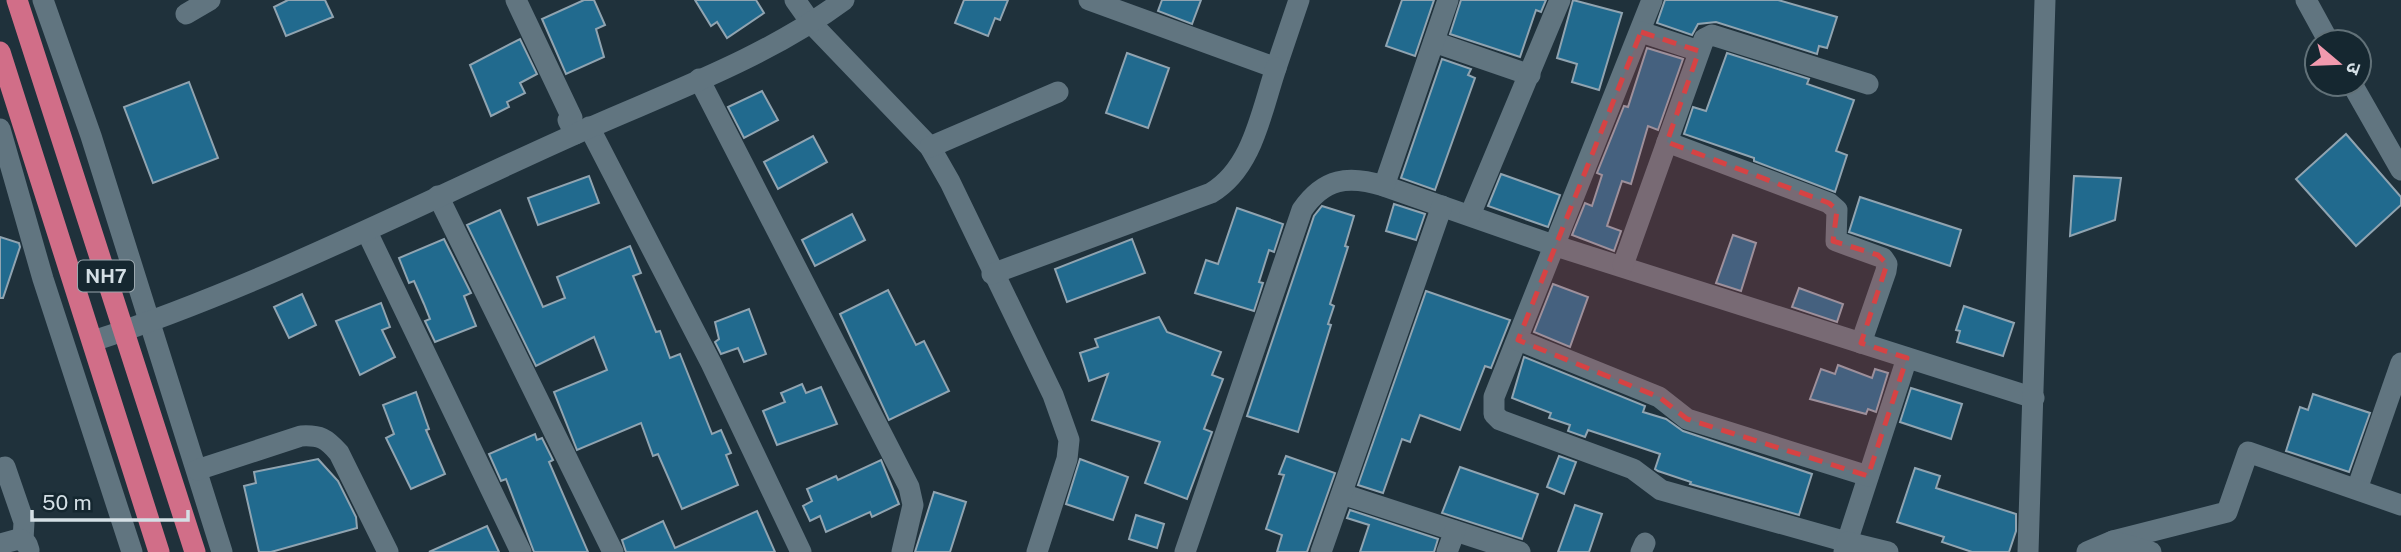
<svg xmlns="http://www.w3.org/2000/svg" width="2401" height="552" font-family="'Public Sans','Noto Sans Devanagari',sans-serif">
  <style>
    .building { fill: #216a8e; stroke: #90a4b1; stroke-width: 2 }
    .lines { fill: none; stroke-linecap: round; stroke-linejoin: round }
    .minor { stroke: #617580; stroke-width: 21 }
    .highway { stroke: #d16e88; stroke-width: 21 }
    .marked { fill: #d64344; fill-opacity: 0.2; stroke: #d64344; stroke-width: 5; stroke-dasharray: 14 9; stroke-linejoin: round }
    .labels { text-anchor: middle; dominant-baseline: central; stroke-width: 6; stroke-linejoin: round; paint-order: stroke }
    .shield { fill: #152730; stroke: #9ba8af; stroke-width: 2 }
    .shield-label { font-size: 19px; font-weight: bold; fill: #d4dfe5 }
  </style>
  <rect width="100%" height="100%" fill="#1f313b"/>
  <g class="building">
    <path d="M288,0H325L333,17L286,36L274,7Z"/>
    <path d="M584,0H594L605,25L596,29L604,57L566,74L542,19Z"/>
    <path d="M695,0H756L764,13L727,38L717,22L711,26Z"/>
    <path d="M964,0H1008L1000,20L995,18L988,36L955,23Z"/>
    <path d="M1162,0H1201L1192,24L1158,11Z"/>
    <path d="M1402,0H1434L1415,56L1386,46Z"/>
    <path d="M1461,0H1546L1541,12L1536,10L1520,57L1450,34Z"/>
    <path d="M1573,0L1622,13L1599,90L1572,82L1577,64L1557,58Z"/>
    <path d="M1665,0H1778L1837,17L1827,48L1819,46L1817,54L1716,22L1698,24L1692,35L1657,23Z"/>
    <path d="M520,39L537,74L520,83L525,93L507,102L509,107L491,116L470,65Z"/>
    <path d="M1647,48L1683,59L1658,130L1648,126L1631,184L1622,181L1607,226L1621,231L1614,251L1572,235L1585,203L1592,206L1602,175L1597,173L1624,106L1628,107Z"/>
    <path d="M1127,53L1169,68L1148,128L1106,113Z"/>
    <path d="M1727,53L1809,79L1807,84L1854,100L1836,151L1847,155L1835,192L1754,161V158L1684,134L1693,107L1706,111Z"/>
    <path d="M1442,59L1471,69L1468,75L1475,78L1435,190L1401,178Z"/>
    <path d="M189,82L218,158L153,183L124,107Z"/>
    <path d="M762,91L778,120L744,138L728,107Z"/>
    <path d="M2346,134L2401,197V205L2356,246L2296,179Z"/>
    <path d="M813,136L827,162L778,189L764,162Z"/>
    <path d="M1501,174L1560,195L1548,227L1488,206Z"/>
    <path d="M589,176L599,203L538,225L528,198Z"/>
    <path d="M2074,176L2121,178L2115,220L2070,236Z"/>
    <path d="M1860,197L1961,230L1950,266L1849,232Z"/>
    <path d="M1394,204L1425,214L1416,240L1386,231Z"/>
    <path d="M1322,206L1354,216L1345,246L1348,247L1330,304L1334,306L1328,324L1331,325L1298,432L1247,416L1314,216Z"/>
    <path d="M1237,208L1283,224L1274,252L1269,250L1259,282L1263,283L1254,311L1195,293L1206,260L1218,264Z"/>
    <path d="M500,210L543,307L565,298L557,277L630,246L641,273L633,276L656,332L660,331L670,358L680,354L712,434L721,430L731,453L726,455L738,485L682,509L658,454L653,456L641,423L577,450L554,392L607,370L594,337L536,366L467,225Z"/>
    <path d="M852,214L865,240L815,266L802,240Z"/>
    <path d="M1733,235L1756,243L1741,291L1716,283Z"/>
    <path d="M0,237L19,243L20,247L3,298H0Z"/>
    <path d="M444,239L471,293L464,296L476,326L435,342L425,321L430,319L424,304L414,281L409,283L399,258Z"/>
    <path d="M1132,239L1145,273L1067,302L1055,269Z"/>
    <path d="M1553,284L1588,297L1570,347L1534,332Z"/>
    <path d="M1799,288L1843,304L1837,322L1792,307Z"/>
    <path d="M888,290L916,345L924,341L949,391L889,420L840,314Z"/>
    <path d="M1426,291L1510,320L1491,368L1485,366L1460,430L1420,415L1410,442L1402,439L1383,493L1358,485Z"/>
    <path d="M302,294L316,325L289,338L274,307Z"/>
    <path d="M381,303L390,327L382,330L395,357L360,375L336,321Z"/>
    <path d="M1964,306L2014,323L2003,356L1957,342L1960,331L1956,330Z"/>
    <path d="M749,309L766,354L744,362L738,348L721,354L715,342L719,339L715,322Z"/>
    <path d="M1159,317L1167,332L1221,352L1212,375L1223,379L1204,429L1212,432L1187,499L1145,483L1160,442L1092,420L1108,374L1089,381L1080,353L1098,347L1095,339Z"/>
    <path d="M1524,357L1645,406L1643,412L1666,419L1683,431L1812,474L1799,515L1690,484L1691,482L1658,471L1655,469L1660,454L1588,430L1585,437L1568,431L1570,425L1549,418L1551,413L1512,398Z"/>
    <path d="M1838,365L1872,378L1875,369L1888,373L1876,412L1868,409L1866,414L1810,399L1821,369L1835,374Z"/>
    <path d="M802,384L806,393L821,387L837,424L777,445L763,411L785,402L781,393Z"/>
    <path d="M1911,388L1962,404L1951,439L1900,422Z"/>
    <path d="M416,392L429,429L426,430L445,474L411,489L386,438L394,434L383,405Z"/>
    <path d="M2313,394L2370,413L2349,472L2286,451L2300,407L2308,410Z"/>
    <path d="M535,434L537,440L542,438L553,460L549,462L588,552H534L506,479L501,481L489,454Z"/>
    <path d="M1286,456L1335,473L1307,552H1277L1282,535L1266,529L1284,475L1279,474Z"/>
    <path d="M1559,456L1576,462L1564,494L1547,487Z"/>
    <path d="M318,459L338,481L356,517L357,528L271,552H259L244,486L256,483L254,472Z"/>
    <path d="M1080,459L1128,477L1113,520L1066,504Z"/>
    <path d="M881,460L899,504L872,517L870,512L826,532L820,516L810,521L803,506L812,501L807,489L836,476L838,480Z"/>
    <path d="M1460,467L1538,494L1522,539L1442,513Z"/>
    <path d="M1915,468L1940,476L1936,488L2016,514V531L2009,552H1972L1942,542L1944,537L1897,522Z"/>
    <path d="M934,492L966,502L950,552H915Z"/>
    <path d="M1575,505L1602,514L1589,552H1558Z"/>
    <path d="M1350,510L1438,539L1434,552H1360L1369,525L1347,518Z"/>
    <path d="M757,511L775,552H626L622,540L663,521L675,548Z"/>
    <path d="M1136,515L1164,524L1157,548L1129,539Z"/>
    <path d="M487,526L499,552H429Z"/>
  </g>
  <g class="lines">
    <g class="minor">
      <path d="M43,0L91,136L222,552"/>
      <path d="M516,0L572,118L568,120L575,134"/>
      <path d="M795,0L812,24L930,147L950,182L1053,395L1069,440L1067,459L1037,552"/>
      <path d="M1089,0L1276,68L1299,0"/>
      <path d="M1652,0L1494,397V414L1500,420L1633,469L1661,490L1847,542L1907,358"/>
      <path d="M2306,0L2329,42"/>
      <path d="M186,14L210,0"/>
      <path d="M1641,32L1699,51"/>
      <path d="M1434,42L1530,75"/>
      <path d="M699,79L909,487L913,505L902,552"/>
      <path d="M2352,84L2401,170"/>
      <path d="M589,127L711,363L801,552"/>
      <path d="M0,129L43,279L132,552"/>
      <path d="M1667,142L1829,203L1837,210L1836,241L1883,258L1887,264L1886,271L1861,343"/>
      <path d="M930,147L1058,92"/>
      <path d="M1384,186L1556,246L2034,398"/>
      <path d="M438,196L613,552"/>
      <path d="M1470,215L1560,0"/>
      <path d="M367,232L521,552"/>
      <path d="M1623,265L1704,39L1712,35L1868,84"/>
      <path d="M992,274L1211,193C1253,168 1261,112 1276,68"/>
      <path d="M1518,340L1659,397L1687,419L1868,476"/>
      <path d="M93,341C255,288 405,211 560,141C655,97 759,63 844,0"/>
      <path d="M5,467L24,522L23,540"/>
      <path d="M197,470L301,436C320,435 326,438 339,453L388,552"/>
      <path d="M2357,489L2401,363"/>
      <path d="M1342,494L1520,552"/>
      <path d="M2113,541L2227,512L2248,452L2401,505"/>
      <path d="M0,544L19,539L27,544L29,550"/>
      <path d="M1185,552L1302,210C1324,178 1348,175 1384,186L1448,0"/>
      <path d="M1321,552L1442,206"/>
      <path d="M1447,552L1455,531"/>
      <path d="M1641,552L1645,543"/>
      <path d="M1844,552L1847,542L1888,552"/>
      <path d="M2028,552L2045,0"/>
      <path d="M2087,552L2113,541L2151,552"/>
    </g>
    <g class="highway">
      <path d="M17,0L195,552"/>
      <path d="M0,52L159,552"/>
    </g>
  </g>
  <path class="marked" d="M1641,32L1699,51L1667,142L1829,203L1837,210L1833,241L1878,255L1887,264L1861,343L1907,358L1868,476L1687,419L1659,397L1518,340Z"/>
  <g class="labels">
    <rect class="shield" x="78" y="260.5" width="56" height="31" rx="5"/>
    <g class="shield-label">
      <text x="106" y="276">NH7</text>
    </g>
  </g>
  <g transform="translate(2338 63) rotate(109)"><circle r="33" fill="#152730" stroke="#617178" stroke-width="2"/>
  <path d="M0-5L12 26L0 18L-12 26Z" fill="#f29aae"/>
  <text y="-10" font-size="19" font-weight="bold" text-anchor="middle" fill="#d4dfe5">उ</text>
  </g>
  <path d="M32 510v10h156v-10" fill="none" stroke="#d4dfe5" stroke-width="3.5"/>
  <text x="42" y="510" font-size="21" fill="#d4dfe5" stroke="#152730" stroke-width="5" paint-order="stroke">50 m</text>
</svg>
